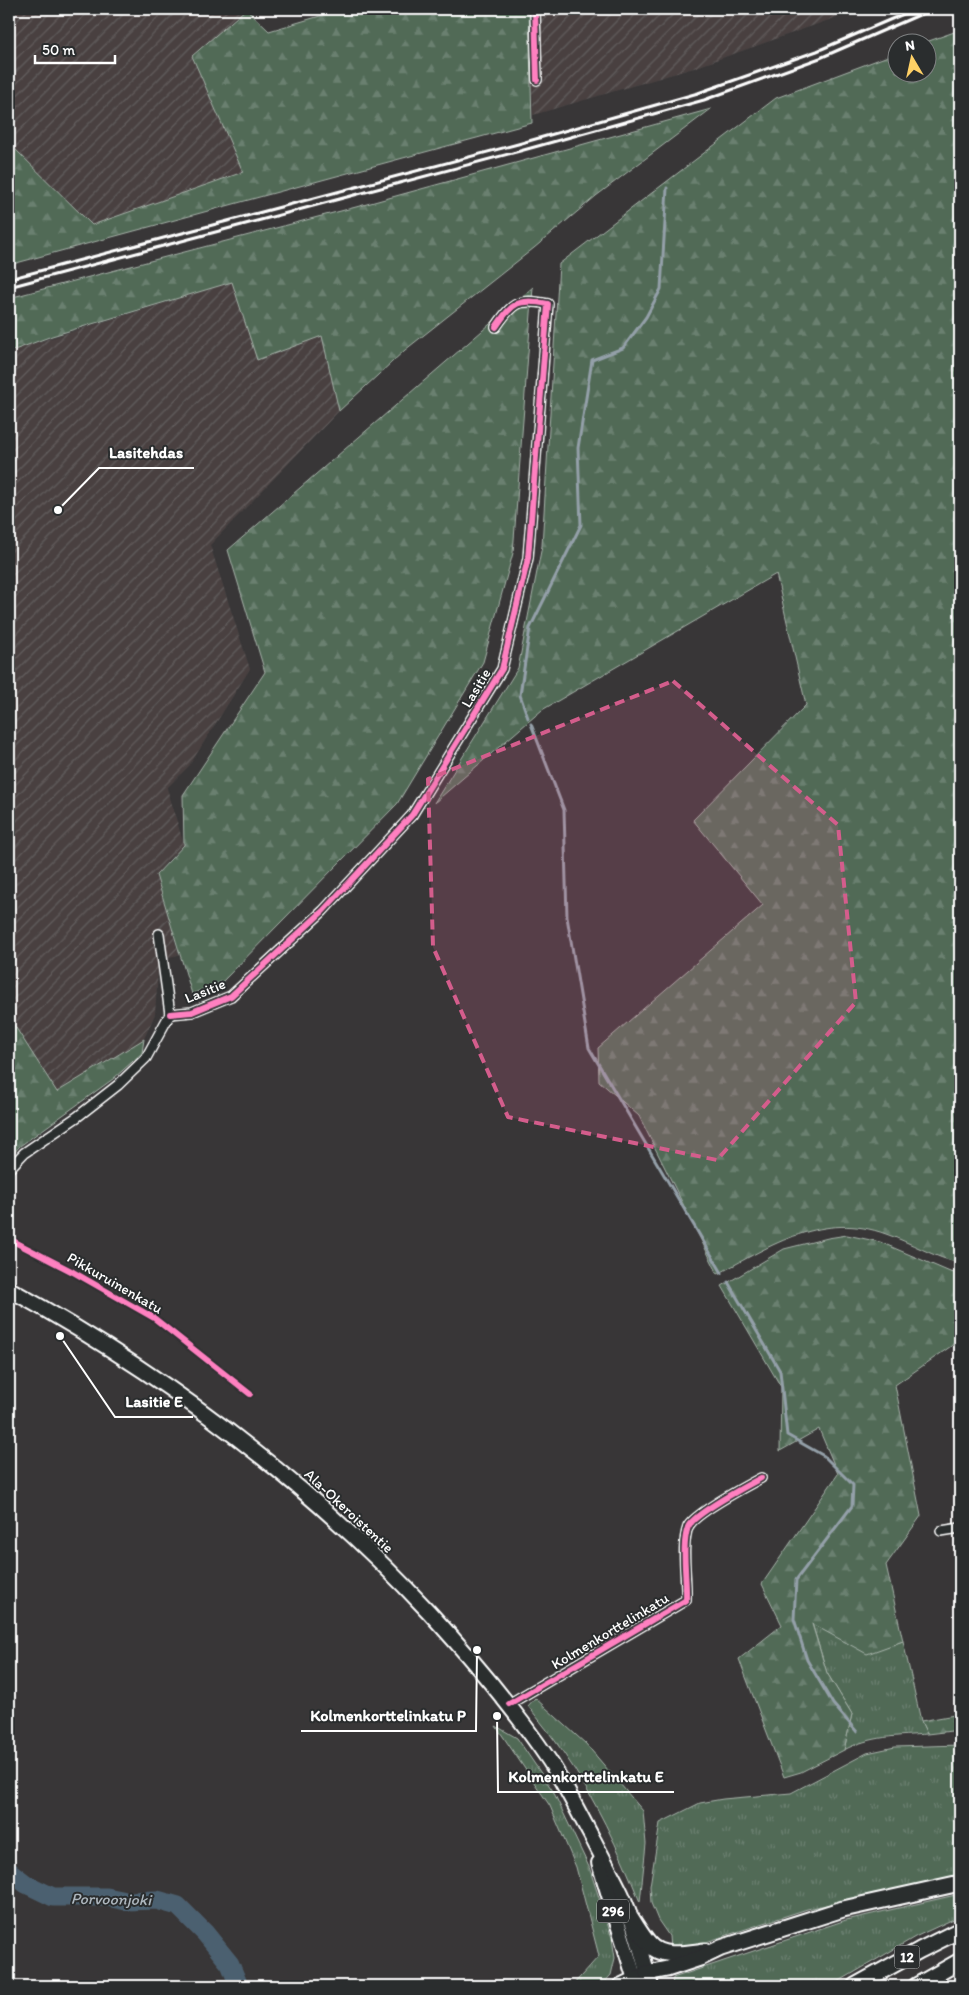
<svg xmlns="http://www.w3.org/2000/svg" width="969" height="1995" font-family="Itim,sans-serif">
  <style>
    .industrial { fill: url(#industrial-furrows) }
    .grass { fill: url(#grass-tufts); stroke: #a8b4ab }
    .forest { fill: url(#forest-firs); stroke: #a8b4ab }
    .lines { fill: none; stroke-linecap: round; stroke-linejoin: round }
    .stream { stroke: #94a0a9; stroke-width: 3 }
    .river { stroke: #4c606f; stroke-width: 19 }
    .minor-casing { stroke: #fff; stroke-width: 12 }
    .primary-casing { stroke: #fff; stroke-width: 18 }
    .trunk-casing { stroke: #fff; stroke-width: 18 }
    .motorway-casing { stroke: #fff; stroke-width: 19 }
    .minor { stroke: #2a2d2e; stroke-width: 9 }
    .primary { stroke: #2a2d2e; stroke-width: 14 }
    .trunk { stroke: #2a2d2e; stroke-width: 14 }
    .motorway { stroke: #2a2d2e; stroke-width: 15 }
    .rail { stroke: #fff; stroke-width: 3 }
    .cycleway-casing { stroke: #2a2d2e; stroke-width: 9 }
    .cycleway { stroke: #ff80c0; stroke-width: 6 }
    .marked { fill: #d45d8c; fill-opacity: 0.2; stroke: #d45d8c; stroke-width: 4; stroke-dasharray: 10 6; stroke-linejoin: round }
    .labels { text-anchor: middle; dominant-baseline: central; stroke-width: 4; stroke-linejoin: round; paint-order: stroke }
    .shield { fill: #2a2d2e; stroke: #bfc0c0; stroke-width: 1 }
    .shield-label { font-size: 14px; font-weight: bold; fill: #fff }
    .street-label { font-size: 15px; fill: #fff; stroke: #2a2d2e }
    .water-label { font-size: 16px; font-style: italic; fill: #aeb7be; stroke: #2a2d2e }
    .leader { fill: none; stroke: #fff; stroke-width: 2 }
    .callout-dot { fill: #fff; stroke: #2a2d2e; stroke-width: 2 }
    .callout-label { font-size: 16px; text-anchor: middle; font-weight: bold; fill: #fff; stroke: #2a2d2e; stroke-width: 4; stroke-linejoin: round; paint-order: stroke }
  </style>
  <defs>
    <pattern id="industrial-furrows" width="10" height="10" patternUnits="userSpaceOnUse" patternTransform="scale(1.25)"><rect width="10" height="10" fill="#484141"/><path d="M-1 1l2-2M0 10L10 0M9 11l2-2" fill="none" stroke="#635e5e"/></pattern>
    <pattern id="grass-tufts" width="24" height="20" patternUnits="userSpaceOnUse" patternTransform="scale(1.25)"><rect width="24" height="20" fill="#516a57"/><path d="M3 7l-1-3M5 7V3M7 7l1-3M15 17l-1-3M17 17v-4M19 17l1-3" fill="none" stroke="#6b8070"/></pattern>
    <pattern id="forest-firs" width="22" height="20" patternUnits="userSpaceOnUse" patternTransform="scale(1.25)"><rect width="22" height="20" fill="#516a57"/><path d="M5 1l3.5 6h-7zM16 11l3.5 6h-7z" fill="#6b8070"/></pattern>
  </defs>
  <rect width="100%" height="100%" fill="#383637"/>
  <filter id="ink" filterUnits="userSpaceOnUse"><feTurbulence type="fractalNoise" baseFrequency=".02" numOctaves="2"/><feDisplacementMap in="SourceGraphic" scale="10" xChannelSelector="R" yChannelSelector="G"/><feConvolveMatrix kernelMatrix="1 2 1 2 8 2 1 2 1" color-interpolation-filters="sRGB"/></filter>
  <g filter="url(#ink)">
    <g class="industrial">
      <path d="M9,9H246L192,56L244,172L92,225L9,143Z"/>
      <path d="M529,9H860L694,68L533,115Z"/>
      <path d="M232,282L322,336L339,411L210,545L250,669L189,766L167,788L184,845L168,860L156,875L179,955L159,959L155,1014L144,1039L57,1093L9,1017V351Z"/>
    </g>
    <g class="grass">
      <path d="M812,1623L867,1653L903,1641L921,1721L927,1734C898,1736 870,1736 844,1750L852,1714L827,1673Z"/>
      <path d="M535,1698L586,1744L643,1811L646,1844L640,1902C619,1850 595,1798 563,1752C552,1736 540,1721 528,1706Z"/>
      <path d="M496,1726L517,1738L553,1791L589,1867L612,1938L615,1958L611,1975L601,1986H572L599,1956L576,1867L550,1806Z"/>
      <path d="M960,1745V1877L807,1909L697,1945L670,1949L669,1936L658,1920L651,1903L650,1886L660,1823L700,1803L723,1799L791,1793L867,1753L895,1747Z"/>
      <path d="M960,1894V1916L915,1937L831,1986H672L673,1978L846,1920Z"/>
    </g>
    <g class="forest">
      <path d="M246,9L269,31L344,9H529L532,123L9,265V143L92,225L243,172L192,56Z"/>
      <path d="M960,30V1263C935,1258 910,1242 886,1234C824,1211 771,1245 718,1274L639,1116L599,1081L598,1048L763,905L693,820L806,705L776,574L542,710L434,803L518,668L542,546L559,264L776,98L896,53V72H926V42Z"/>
      <path d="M711,109L596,196L534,248L405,350L339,411L322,336L257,360L232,282L52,336L9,352V298L356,207Z"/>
      <path d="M533,287L513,553L483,662L397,804L223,981L192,994L156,875L184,845L183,795L265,672L228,550Z"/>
      <path d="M9,1017L57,1092L144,1039L142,1053L113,1079L20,1146L9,1158Z"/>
      <path d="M847,1235L880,1242L950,1272L960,1274V1340L895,1385L921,1516L886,1565L903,1641L867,1654L812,1624L827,1673L852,1714L844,1750L801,1772L784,1777L739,1659L782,1625L762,1584L838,1474L819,1429L780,1451L781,1387L722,1286L784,1249L828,1238Z"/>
      <path d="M960,1714V1730L927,1734L921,1721Z"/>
    </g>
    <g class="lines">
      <g class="stream">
        <path d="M528,718L520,695L530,628L581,525L578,448L592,360L623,348L646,317L661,289L667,188"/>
        <path d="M531,724L564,810L567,917L589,1048L722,1273"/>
        <path d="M728,1282L780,1371L787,1435L824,1456L853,1485L852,1506L796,1580L794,1619L807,1660L833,1704L857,1732"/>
      </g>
      <path class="river" d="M9,1871L26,1884L53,1897H107L126,1901L157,1900L178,1906L205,1933L230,1964L239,1986"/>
      <defs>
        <g id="minor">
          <path d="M535,9L537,80"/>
          <path d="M170,1014L192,1012L231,996L323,911L412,815L502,669L528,558L548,304C518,298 513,302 496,327"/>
          <path d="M9,1169L24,1153L77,1117L118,1085L146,1058L170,1014L159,934"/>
          <path d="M941,1531L960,1528"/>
          <path d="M509,1704L686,1600C687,1579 681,1546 688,1527C694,1514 746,1486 761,1478"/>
        </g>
        <g id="primary">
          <path d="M9,1289C165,1375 307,1481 429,1612C472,1659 513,1707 549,1760C566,1786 579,1814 594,1841C603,1859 613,1876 621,1893C635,1923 642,1955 651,1986"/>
          <path d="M599,1863L637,1986"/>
        </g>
        <path id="trunk" d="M620,1986L647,1973"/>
        <g id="motorway">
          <path d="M631,1918C637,1927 642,1936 649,1944C661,1959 688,1953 705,1951"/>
          <path d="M647,1973L667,1969L700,1958L721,1948L843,1909L960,1883"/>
          <path d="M855,1986L920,1950L960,1930"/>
          <path d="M916,1986L960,1961"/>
        </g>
      </defs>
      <use href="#minor" class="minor-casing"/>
      <use href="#primary" class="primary-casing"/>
      <use href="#trunk" class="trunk-casing"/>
      <use href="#motorway" class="motorway-casing"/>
      <use href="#minor" class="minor"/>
      <use href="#primary" class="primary"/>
      <use href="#trunk" class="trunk"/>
      <use href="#motorway" class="motorway"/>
      <g class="rail">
        <path d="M9,279L518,144L698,93L817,51L915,9"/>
        <path d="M9,287L520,151L704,100L820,58L933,9"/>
      </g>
      <defs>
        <g id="cycleway">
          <path d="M535,9L537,80"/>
          <path d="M170,1014L192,1012L231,996L323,911L412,815L502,669L528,558L548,304C518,298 513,302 496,327"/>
          <path d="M9,1239L73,1272L154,1318L250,1394"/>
          <path d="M509,1704L686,1600C687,1579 681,1546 688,1527C694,1514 746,1486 761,1478"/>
        </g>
      </defs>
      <use href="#cycleway" class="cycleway-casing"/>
      <use href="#cycleway" class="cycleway"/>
    </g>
  </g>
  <path class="marked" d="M673,681L838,825L856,1002L717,1160L508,1117L433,947L428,779Z"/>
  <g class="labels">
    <g class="shield">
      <rect x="597" y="1899.5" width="32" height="23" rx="4"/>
      <rect x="894.5" y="1945.5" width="25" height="23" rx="4"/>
    </g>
    <g class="shield-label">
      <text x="613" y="1911">296</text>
      <text x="907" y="1957">12</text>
    </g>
    <g class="street-label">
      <text transform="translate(476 688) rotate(-59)">Lasitie</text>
      <text transform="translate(205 991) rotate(-22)">Lasitie</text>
      <text transform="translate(115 1283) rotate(30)">Pikkuruinenkatu</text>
      <text transform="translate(349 1511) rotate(43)">Ala-Okeroistentie</text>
      <text transform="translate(610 1631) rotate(-31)">Kolmenkorttelinkatu</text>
    </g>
    <g class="water-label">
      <text transform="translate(111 1899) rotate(1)">Porvoonjoki</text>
    </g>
  </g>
  <path class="leader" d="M58 510L99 468H194M60 1336L115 1417H193M477 1650L476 1731H301M497 1716L498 1792H674"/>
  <g class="callout-dot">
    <circle cx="58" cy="510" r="5"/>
    <circle cx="60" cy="1336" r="5"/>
    <circle cx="477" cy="1650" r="5"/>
    <circle cx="497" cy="1716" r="5"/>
  </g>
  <g class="callout-label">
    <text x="146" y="458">Lasitehdas</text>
    <text x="154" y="1407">Lasitie E</text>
    <text x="388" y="1721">Kolmenkorttelinkatu P</text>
    <text x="586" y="1782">Kolmenkorttelinkatu E</text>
  </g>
  <rect width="969" height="1995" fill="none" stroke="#2a2d2e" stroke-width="30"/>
  <rect x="15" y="15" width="939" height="1965" fill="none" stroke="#fff" stroke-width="2" filter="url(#ink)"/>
  <g transform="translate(912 58) rotate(351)"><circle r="24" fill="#2a2d2e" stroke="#7f8182"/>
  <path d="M0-4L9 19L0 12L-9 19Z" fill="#ffd166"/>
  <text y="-8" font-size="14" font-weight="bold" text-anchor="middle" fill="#ffffff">N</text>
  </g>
  <path d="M35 55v8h80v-8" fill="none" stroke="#ffffff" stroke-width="2.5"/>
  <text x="42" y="55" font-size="15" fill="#ffffff" stroke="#2a2d2e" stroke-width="4" paint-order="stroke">50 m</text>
</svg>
